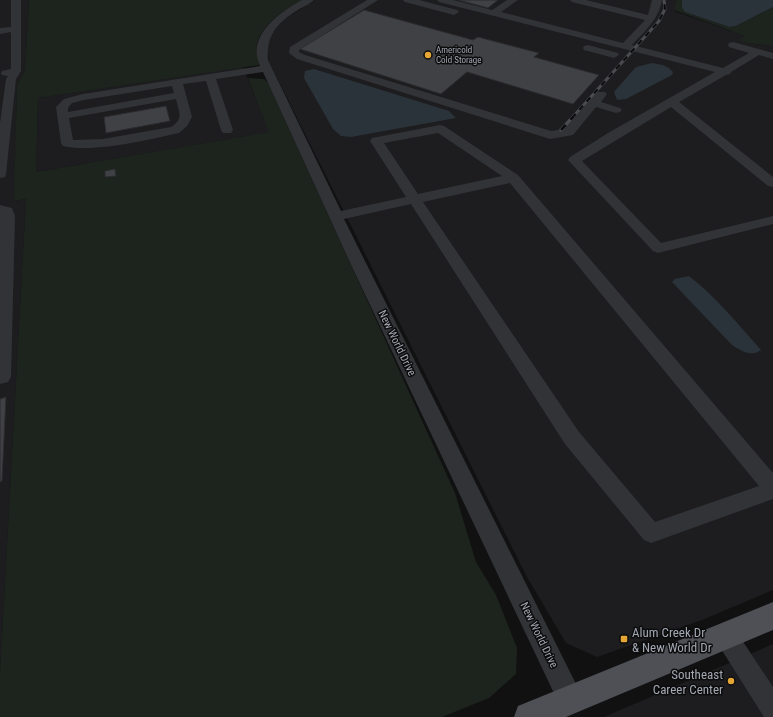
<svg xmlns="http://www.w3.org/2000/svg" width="773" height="717" font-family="'Roboto Condensed',sans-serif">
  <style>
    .built { fill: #1d1d1f }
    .green { fill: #1d241e }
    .water { fill: #2b333a }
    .building { fill: #404145; stroke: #2b2b2e }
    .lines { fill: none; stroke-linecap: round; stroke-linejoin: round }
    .minor { fill: #323337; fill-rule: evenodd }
    .major { fill: #4e5056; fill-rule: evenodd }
    .rail-far1-casing { stroke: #494b50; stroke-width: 3 }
    .rail-casing { stroke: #494b50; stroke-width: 3.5 }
    .rail-far1 { stroke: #0c0c0d; stroke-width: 2; stroke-dasharray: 5.5; stroke-linecap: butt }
    .rail { stroke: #0c0c0d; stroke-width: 2.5; stroke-dasharray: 7; stroke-linecap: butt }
    .poi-dot { fill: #e6a635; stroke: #0c0c0d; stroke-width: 1.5 }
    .labels { text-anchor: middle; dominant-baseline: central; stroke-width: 3; stroke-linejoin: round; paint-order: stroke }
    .far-poi-label { font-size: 9px; fill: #a3a8b2; stroke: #0c0c0d; text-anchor: start }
    .street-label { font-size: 11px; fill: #a3a8b2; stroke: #0c0c0d }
    .near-poi-label { font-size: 13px; fill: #a3a8b2; stroke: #0c0c0d; text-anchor: start }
  </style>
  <rect width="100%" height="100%" fill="#111112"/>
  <g class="built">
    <path d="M0,0H29L25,70L17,86L15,201L26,199L0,673Z"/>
    <path d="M315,0H676L674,11L745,36L739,40L747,43L773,46V590L702,620L597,657L566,643L527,577L269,62L267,46L271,34L283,20Z"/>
    <path d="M243,67L270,132L36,172L38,98Z"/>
    <path d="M773,644V717H604Z"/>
  </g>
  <g class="green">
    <path d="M29,0H303C286,9 266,21 258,40C255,48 258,57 259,65L38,98L36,172L269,132L248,78L264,79L268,83L455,493L476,562L496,595L517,648L516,674L489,698L442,717H0V673L26,199L14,201L17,86L25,70Z"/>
    <path d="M676,0H682V8L685,12L729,27L736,26L773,7V46L747,43L738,40L745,36L674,10Z"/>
  </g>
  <g class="water">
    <path d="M682,0H773V7L736,26L729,27L685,12L682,8Z"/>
    <path d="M652,63L663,65L669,68L673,72L672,75L626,99L617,100L614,92L636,67Z"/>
    <path d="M314,69L449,111L456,118L351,137L341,136L333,129L304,78L305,71Z"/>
    <path d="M689,276C716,297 738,324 761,350C751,357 741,351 732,345L672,282L675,279Z"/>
  </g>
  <g class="building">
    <path d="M458,0H498L488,8Z"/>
    <path d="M364,10L473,40L478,37L539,53L534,57L599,75L573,104L467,72L441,94L300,49Z"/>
    <path d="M166,106L170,121L106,133L104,117Z"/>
    <path d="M115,169L116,176L105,177V171Z"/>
    <path d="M6,397L2,481L0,482V399Z"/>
  </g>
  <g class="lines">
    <g class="minor">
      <path d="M11,0H21V71L16,79L6,174L5,177L0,178V123L6,79L8,76L2,75L1,73L2,71L11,69V32L0,34V28L11,27Z"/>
      <path d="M302,0H314C310,4 303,7 298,10C277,23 266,35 268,60L341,211L406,197L370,141L372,138L440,125L444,126L518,175L773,473V499L651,543L644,540L565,444L411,204L344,219L579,690L582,699L579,708L570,711L561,708L353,269L263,72L216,79L233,130L231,133H223L221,130L206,81L183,84L192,117L187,126L179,133C147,140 94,153 63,146L61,143L56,107L64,99L83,94L260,66C246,35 279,13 302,0ZM172,86L174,93L68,112V108L72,103L84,100ZM176,99C179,113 184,118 171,127L103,139L73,140L69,118ZM438,133L502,176L418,194L384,143ZM510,183L759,486L655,522L579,432L423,202Z"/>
      <path d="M367,0H378L299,50V52L305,55L551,131L565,129L597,92H605L607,94L601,102L620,108L622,110L620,112L616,113L596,107L573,135L550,139L297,59L289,53L290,47Z"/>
      <path d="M403,0H419L457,10L459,12L454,15L405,2Z"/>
      <path d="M437,0H453L492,10L507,0H518L501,12L623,43L645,20L572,2L570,0H586L648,15L652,0H662C659,19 644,32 632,45L723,68L749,53L729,47L728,45L729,43L733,42L773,53V59L759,55L731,72L730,74L726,75L679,102L773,177V187L768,186L671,107L582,161L661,243L773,216V224L658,253L653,251L568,160L570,157L608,133L715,72L439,2Z"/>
      <path d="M588,45L618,53L619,55L614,58L584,50L583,48L584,46Z"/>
      <path d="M0,205L12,208L15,216L11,377L8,382L0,384Z"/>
      <path d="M726,624L734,628L773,687V717H764L718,644L714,636L718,628Z"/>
    </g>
    <path class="major" d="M773,602V630L566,717H514L518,706Z"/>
    <defs>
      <path id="rail-far1" d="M572,118L659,21L665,9L664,0"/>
      <path id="rail" d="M561,130L573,117"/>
    </defs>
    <use href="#rail-far1" class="rail-far1-casing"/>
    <use href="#rail" class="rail-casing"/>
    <use href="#rail-far1" class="rail-far1"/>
    <use href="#rail" class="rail"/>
  </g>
  <g class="poi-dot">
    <circle cx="428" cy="55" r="4"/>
    <rect x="620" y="635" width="8" height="8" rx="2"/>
    <circle cx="731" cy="681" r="4"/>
  </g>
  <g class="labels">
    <g class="far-poi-label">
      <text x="436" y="50">Americold<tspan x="436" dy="10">Cold Storage</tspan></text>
    </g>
    <g class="street-label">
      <text transform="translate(397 343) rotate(64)">New World Drive</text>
      <text transform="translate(539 635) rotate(64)">New World Drive</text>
    </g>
    <g class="near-poi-label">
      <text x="632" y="632">Alum Creek Dr<tspan x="632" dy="15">&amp; New World Dr</tspan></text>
      <text x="723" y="674" text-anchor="end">Southeast<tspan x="723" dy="15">Career Center</tspan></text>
    </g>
  </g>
</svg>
